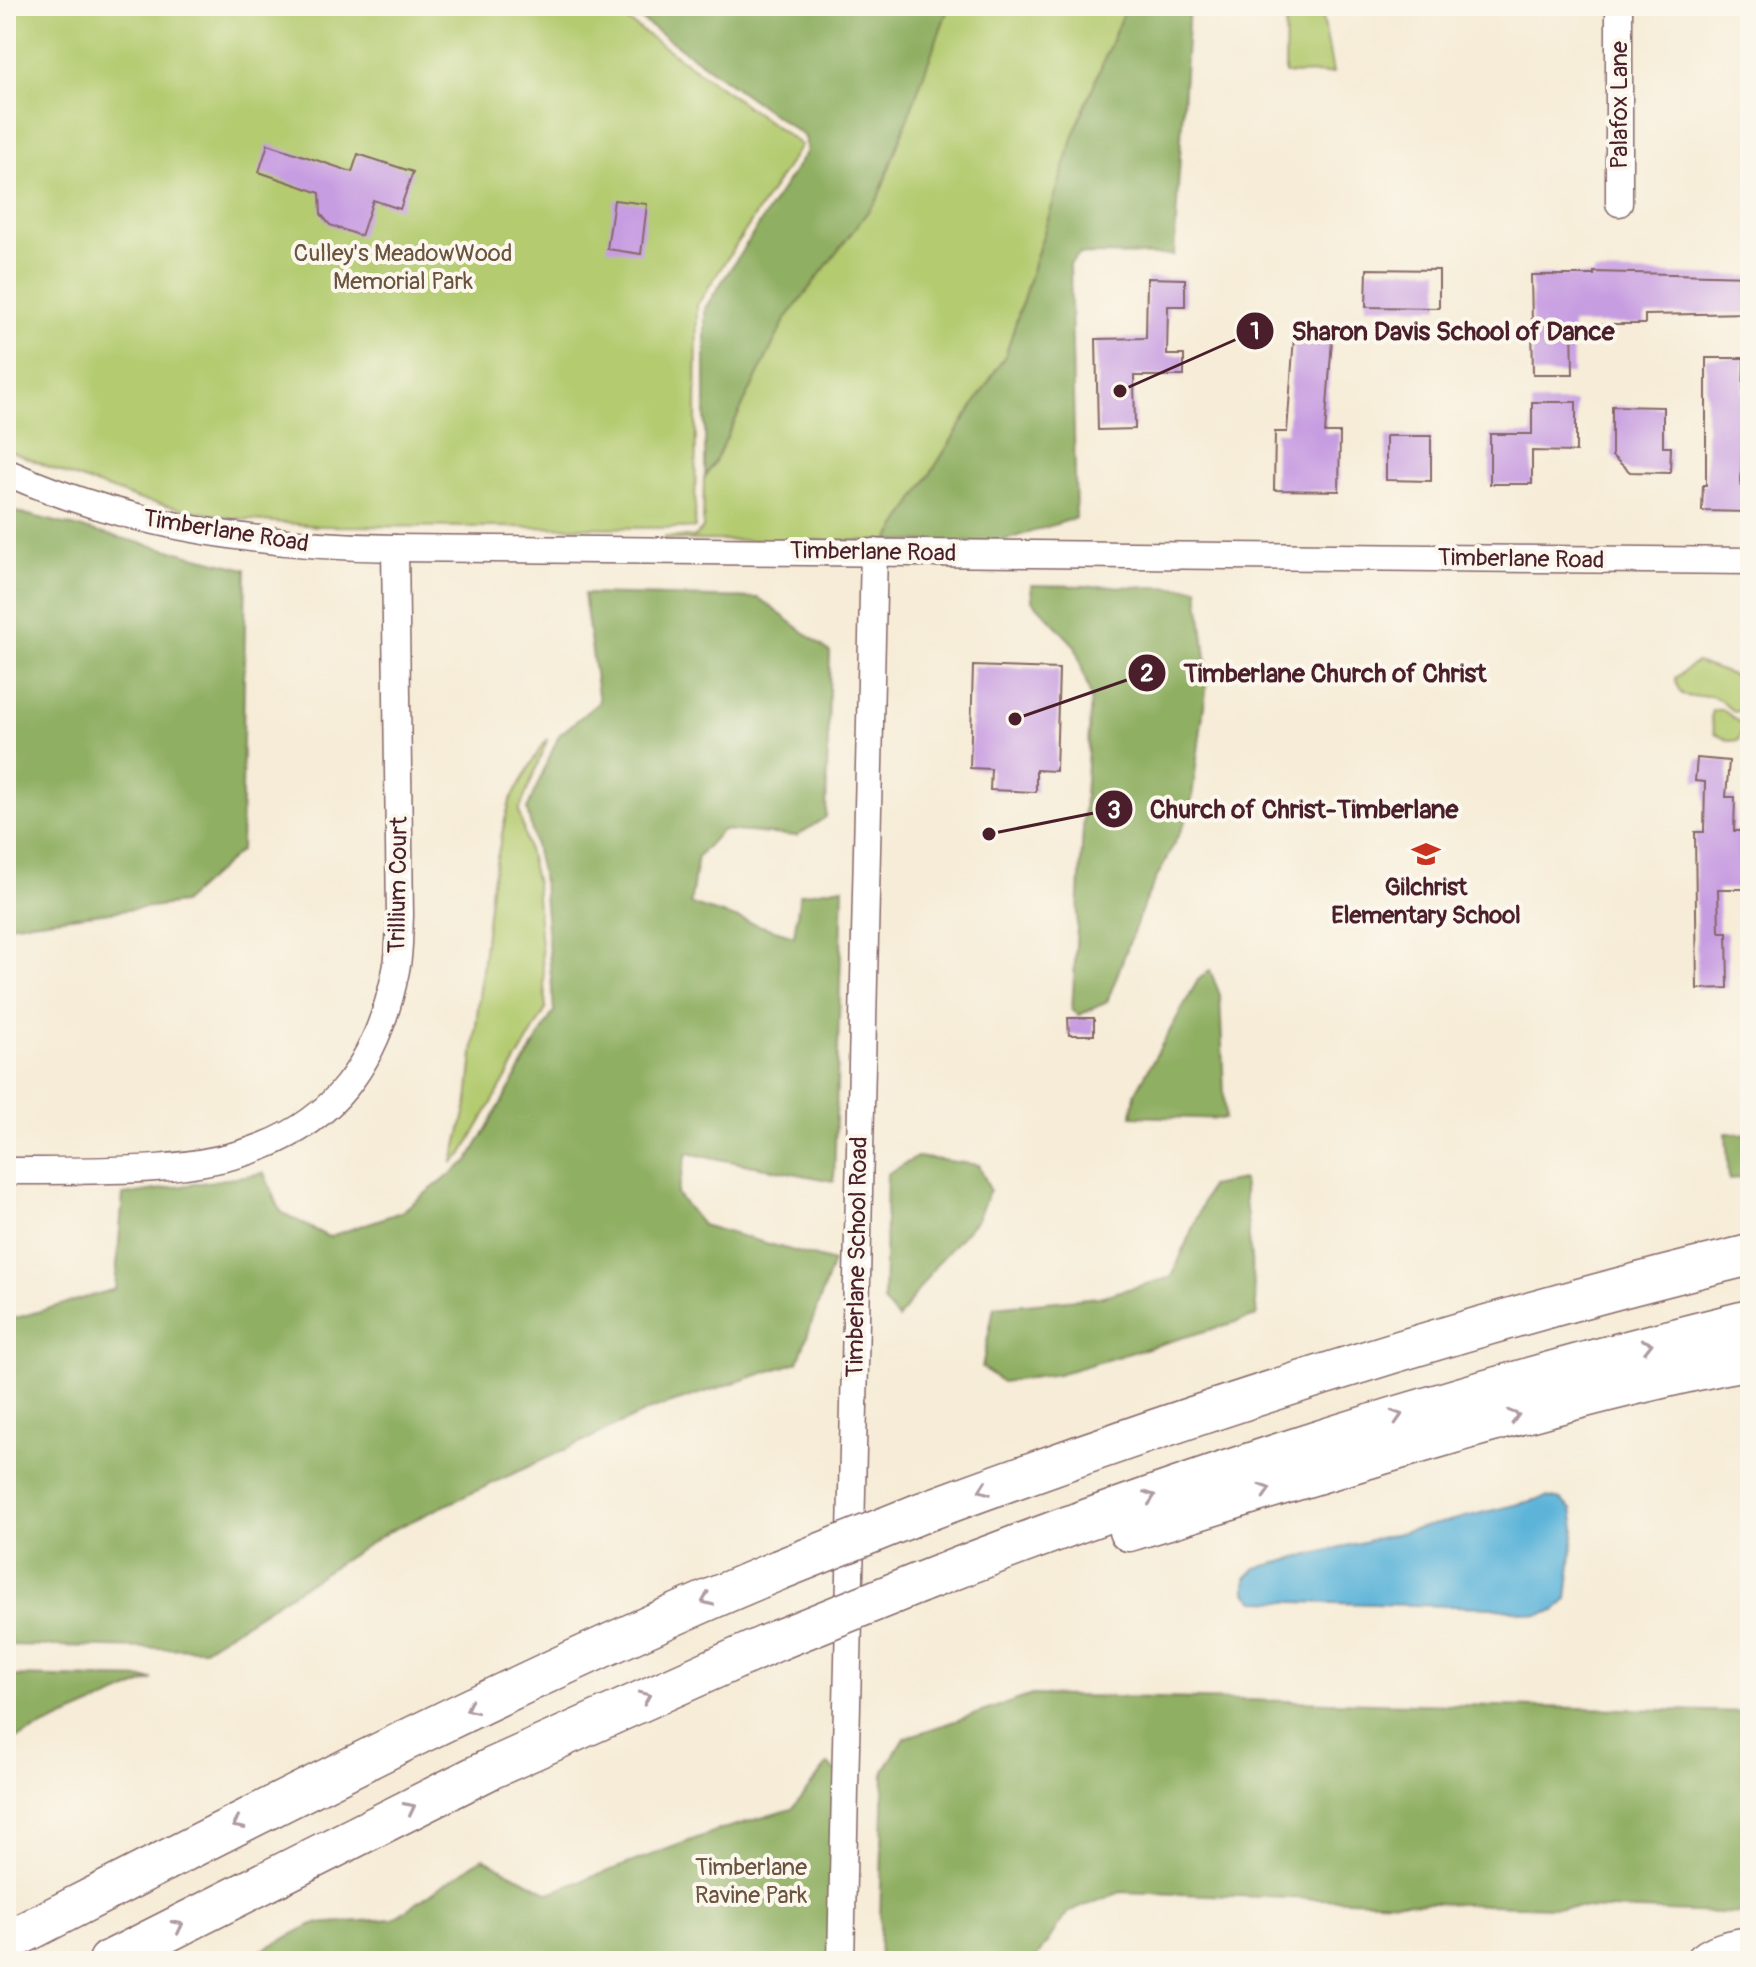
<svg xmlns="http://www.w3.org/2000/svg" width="1756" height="1967" font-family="Pangolin,sans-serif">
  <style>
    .green { fill: #b4cb6f; stroke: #7f754d; stroke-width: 2 }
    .forest { fill: #8faf62; stroke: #6c6746; stroke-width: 2 }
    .water { fill: #5cb4d9; stroke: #536a82; stroke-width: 2 }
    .building { fill: #c79de1 }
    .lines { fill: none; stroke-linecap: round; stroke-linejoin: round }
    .minor-casing { stroke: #866767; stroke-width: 29 }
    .highway-casing { stroke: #866767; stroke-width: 43 }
    .minor { stroke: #fff; stroke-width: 26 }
    .highway { stroke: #fff; stroke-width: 40 }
    .highway-bridge-casing { stroke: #866767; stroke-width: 43; stroke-linecap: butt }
    .highway-bridge { stroke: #fff; stroke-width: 40 }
    .oneway { stroke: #ae9aa0 }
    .labels { text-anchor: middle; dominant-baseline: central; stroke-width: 8; stroke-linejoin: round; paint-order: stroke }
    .street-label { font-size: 24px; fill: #4a1f2b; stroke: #fbf7ec }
    .park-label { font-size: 24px; fill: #6a533f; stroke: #fbf7ec }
    .poi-label { font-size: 24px; font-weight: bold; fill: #4a1f2b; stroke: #fbf7ec }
    .leader { fill: none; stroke: #4a1f2b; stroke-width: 3 }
    .callout-dot { fill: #4a1f2b; stroke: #fbf7ec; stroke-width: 3 }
    .mark-label { font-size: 24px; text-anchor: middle; font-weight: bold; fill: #fff }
    .callout-label { font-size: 26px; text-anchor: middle; font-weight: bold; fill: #4a1f2b; stroke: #fbf7ec; stroke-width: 8; stroke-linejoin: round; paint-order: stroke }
  </style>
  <rect width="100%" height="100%" fill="#fbf7ec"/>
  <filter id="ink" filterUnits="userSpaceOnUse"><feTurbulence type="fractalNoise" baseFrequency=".0125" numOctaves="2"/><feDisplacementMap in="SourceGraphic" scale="16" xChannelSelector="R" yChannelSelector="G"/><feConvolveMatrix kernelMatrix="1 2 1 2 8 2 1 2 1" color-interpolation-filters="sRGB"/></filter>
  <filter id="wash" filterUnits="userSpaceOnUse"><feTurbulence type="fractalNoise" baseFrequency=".006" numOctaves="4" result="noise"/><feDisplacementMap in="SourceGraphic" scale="32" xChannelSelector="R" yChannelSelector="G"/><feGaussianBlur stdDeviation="1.8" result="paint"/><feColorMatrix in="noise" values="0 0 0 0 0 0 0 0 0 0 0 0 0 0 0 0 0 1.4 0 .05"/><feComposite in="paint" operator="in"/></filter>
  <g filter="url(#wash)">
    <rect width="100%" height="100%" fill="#f6ecd7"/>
    <g class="green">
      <path d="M6,6H607L801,145L697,305L695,528L318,526L230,518L141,500L66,474L6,449Z"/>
      <path d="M949,6H1126L1077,126L1006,354L888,541L663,540L665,537H695L703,528L704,478L715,461L785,320L878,198Z"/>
      <path d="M1286,6H1321L1333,73L1285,74Z"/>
      <path d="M1696,662L1741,678L1747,706L1735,712C1727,708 1725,703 1718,699C1700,688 1681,711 1675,678Z"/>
      <path d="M1712,710H1723L1744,726L1738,740L1730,741L1715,734L1711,719Z"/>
      <path d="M548,739L519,811L536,884L546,1009L462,1155L453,1162L468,1101L491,886L505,820L510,801L541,747Z"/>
    </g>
    <g class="forest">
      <path d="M622,6H949L878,198L785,320L715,461L705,477V308L807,151L805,137Z"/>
      <path d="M1126,6H1189L1174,255L1079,254L1070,264L1076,518L995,543L888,541L1006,354L1077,126Z"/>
      <path d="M8,510L246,569L241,850L182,903L6,925V513Z"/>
      <path d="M1031,585L1198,588L1208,676L1190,812L1145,901L1107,1002L1079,1015L1072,1010L1091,698L1075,646L1032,600Z"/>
      <path d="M584,594L759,598L830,652L826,817L797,836L722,830L698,856L690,904L794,936L800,894L843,887L834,1181L687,1153L677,1194L702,1225L833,1262L798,1362L650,1410L388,1532L204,1649L6,1645V1321L115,1289L123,1195L264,1173L281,1212L328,1237L401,1212L468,1161L554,1011L543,882L527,809L559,735L599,702Z"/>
      <path d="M1210,970L1220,995L1225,1119L1132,1116L1135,1093L1198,980Z"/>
      <path d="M1726,1133L1750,1134V1175L1729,1180Z"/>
      <path d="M917,1157L979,1165L990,1190L977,1219L936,1265L898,1319L884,1303L887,1174Z"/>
      <path d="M1243,1180L1257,1316L1058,1374L1002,1382L982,1367L994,1307L1099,1297L1172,1277L1210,1186Z"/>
      <path d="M6,1676L153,1679L6,1743Z"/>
      <path d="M1032,1695L1750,1712V1914L1121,1892L1068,1912L1034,1961H879L884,1771L904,1738Z"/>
      <path d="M828,1764L839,1774L831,1961H241L313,1924L393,1919L483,1858L549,1893L719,1830L792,1809Z"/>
    </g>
    <path class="water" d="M1547,1497L1561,1500L1572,1509L1575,1527L1567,1599L1555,1611L1538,1615L1492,1607L1255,1601L1246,1592V1578L1256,1568Z"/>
    <g id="blocks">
      <g class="building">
        <path d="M268,144L352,172L358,154L413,172L400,209L373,200L361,236L330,225L321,214L320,193L259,172Z"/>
        <path d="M614,200L647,204L641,254L607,249Z"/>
        <path d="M1367,269L1439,270V308L1366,307Z"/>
        <path d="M1594,272L1750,276V313L1645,315V324H1572L1573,374H1533L1531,275H1594Z"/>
        <path d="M1147,278L1185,279V306H1168L1167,355H1184V376H1134L1135,429L1098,430L1096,339L1146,338Z"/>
        <path d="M1295,323L1333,326L1325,433H1340L1339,491L1274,490L1275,432H1287Z"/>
        <path d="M1706,358H1744L1741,487H1747V512L1702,511L1703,485H1706Z"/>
        <path d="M1532,402H1576V452L1532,451V484H1490V434H1532Z"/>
        <path d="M1612,406L1663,407V447H1671L1670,473L1630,472L1612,456Z"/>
        <path d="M1386,436H1431V481L1386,480Z"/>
        <path d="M973,666L1059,669L1056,771L1036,770V792L990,790L991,769L970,768Z"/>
        <path d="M1697,758L1729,761L1726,797H1735L1734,831H1750V889H1718L1719,932H1727L1728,988L1697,989L1695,832H1704L1705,782L1695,781Z"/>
        <path d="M1068,1018H1094V1035H1069Z"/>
      </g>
    </g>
  </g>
  <g filter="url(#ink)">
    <use href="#blocks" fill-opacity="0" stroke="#866767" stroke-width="2"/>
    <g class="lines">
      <defs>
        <g id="minor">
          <path d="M1619,203V6"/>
          <path d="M6,472C128,527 262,546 395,548L1750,561"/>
          <path d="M6,1171C180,1170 354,1185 396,970C400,953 399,934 400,916L395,548"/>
          <path d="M841,1961L874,552"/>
          <path d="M1697,1961C1710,1946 1732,1943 1750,1940"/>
        </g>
        <g id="highway">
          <path d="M921,1513C1193,1412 1468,1323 1750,1255"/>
          <path d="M1129,1531C1335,1469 1539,1401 1750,1359"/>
          <path d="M919,1583C1190,1476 1467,1389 1750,1320"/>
          <path d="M6,1942C261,1812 515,1680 779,1570"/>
          <path d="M109,1961L490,1769L778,1640"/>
        </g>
      </defs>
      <use href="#minor" class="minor-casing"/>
      <use href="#highway" class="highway-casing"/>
      <use href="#minor" class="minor"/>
      <use href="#highway" class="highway"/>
      <defs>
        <g id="highway-bridge">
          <path d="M779,1570L921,1513"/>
          <path d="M778,1640L919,1583"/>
        </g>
      </defs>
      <use href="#highway-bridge" class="highway-bridge-casing"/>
      <use href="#highway-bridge" class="highway-bridge"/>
    </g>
    <defs><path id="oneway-chevron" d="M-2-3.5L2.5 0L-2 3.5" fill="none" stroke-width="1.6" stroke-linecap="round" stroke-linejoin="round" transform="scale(2)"/></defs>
    <g class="oneway">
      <use href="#oneway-chevron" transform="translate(1647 1345) rotate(-14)"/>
      <use href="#oneway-chevron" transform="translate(1397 1416) rotate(-17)"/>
      <use href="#oneway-chevron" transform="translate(1514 1416) rotate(-16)"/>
      <use href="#oneway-chevron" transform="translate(984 1489) rotate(160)"/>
      <use href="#oneway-chevron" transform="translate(1265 1490) rotate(-17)"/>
      <use href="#oneway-chevron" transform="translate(1150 1497) rotate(-19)"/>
      <use href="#oneway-chevron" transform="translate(707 1600) rotate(157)"/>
      <use href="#oneway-chevron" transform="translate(645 1697) rotate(-24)"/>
      <use href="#oneway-chevron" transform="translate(471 1708) rotate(154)"/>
      <use href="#oneway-chevron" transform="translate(410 1808) rotate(-27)"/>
      <use href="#oneway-chevron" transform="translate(238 1824) rotate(153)"/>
      <use href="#oneway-chevron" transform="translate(178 1926) rotate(-27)"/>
    </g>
  </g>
  <defs>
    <symbol id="school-bare" viewBox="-9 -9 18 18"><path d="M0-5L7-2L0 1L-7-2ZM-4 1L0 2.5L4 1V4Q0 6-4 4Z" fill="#c8321e" stroke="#fbf7ec" stroke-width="2.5" paint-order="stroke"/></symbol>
  </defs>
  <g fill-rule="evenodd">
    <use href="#school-bare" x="1406" y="834" width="40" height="40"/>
  </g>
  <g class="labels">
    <g class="street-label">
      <text transform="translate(1619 105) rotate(-90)">Palafox Lane</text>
      <text transform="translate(226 531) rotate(9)">Timberlane Road</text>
      <text transform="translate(873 552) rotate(1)">Timberlane Road</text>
      <text transform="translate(1521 559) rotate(1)">Timberlane Road</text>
      <text transform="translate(398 885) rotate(-89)">Trillium Court</text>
      <text transform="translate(857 1257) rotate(-89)">Timberlane School Road</text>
    </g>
    <g class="park-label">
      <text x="403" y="253">Culley's MeadowWood<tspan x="403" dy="28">Memorial Park</tspan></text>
      <text x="751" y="1867">Timberlane<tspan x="751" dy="28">Ravine Park</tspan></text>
    </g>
    <g class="poi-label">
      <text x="1426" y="887">Gilchrist<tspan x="1426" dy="28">Elementary School</tspan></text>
    </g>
  </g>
  <path class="leader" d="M1120 391L1255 331M1015 719L1147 673M989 834L1114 809"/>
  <g class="callout-dot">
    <circle cx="1120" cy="391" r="8"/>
    <circle cx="1015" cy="719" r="8"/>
    <circle cx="989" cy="834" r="8"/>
    <circle cx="1255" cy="331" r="20"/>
    <circle cx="1147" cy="673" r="20"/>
    <circle cx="1114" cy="809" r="20"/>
  </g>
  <g class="mark-label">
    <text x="1255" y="339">1</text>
    <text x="1147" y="681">2</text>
    <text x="1114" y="818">3</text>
  </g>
  <g class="callout-label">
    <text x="1453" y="340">Sharon Davis School of Dance</text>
    <text x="1335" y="682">Timberlane Church of Christ</text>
    <text x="1304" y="818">Church of Christ-Timberlane</text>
  </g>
  <rect width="1756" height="1967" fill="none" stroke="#fbf7ec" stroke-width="32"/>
</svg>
